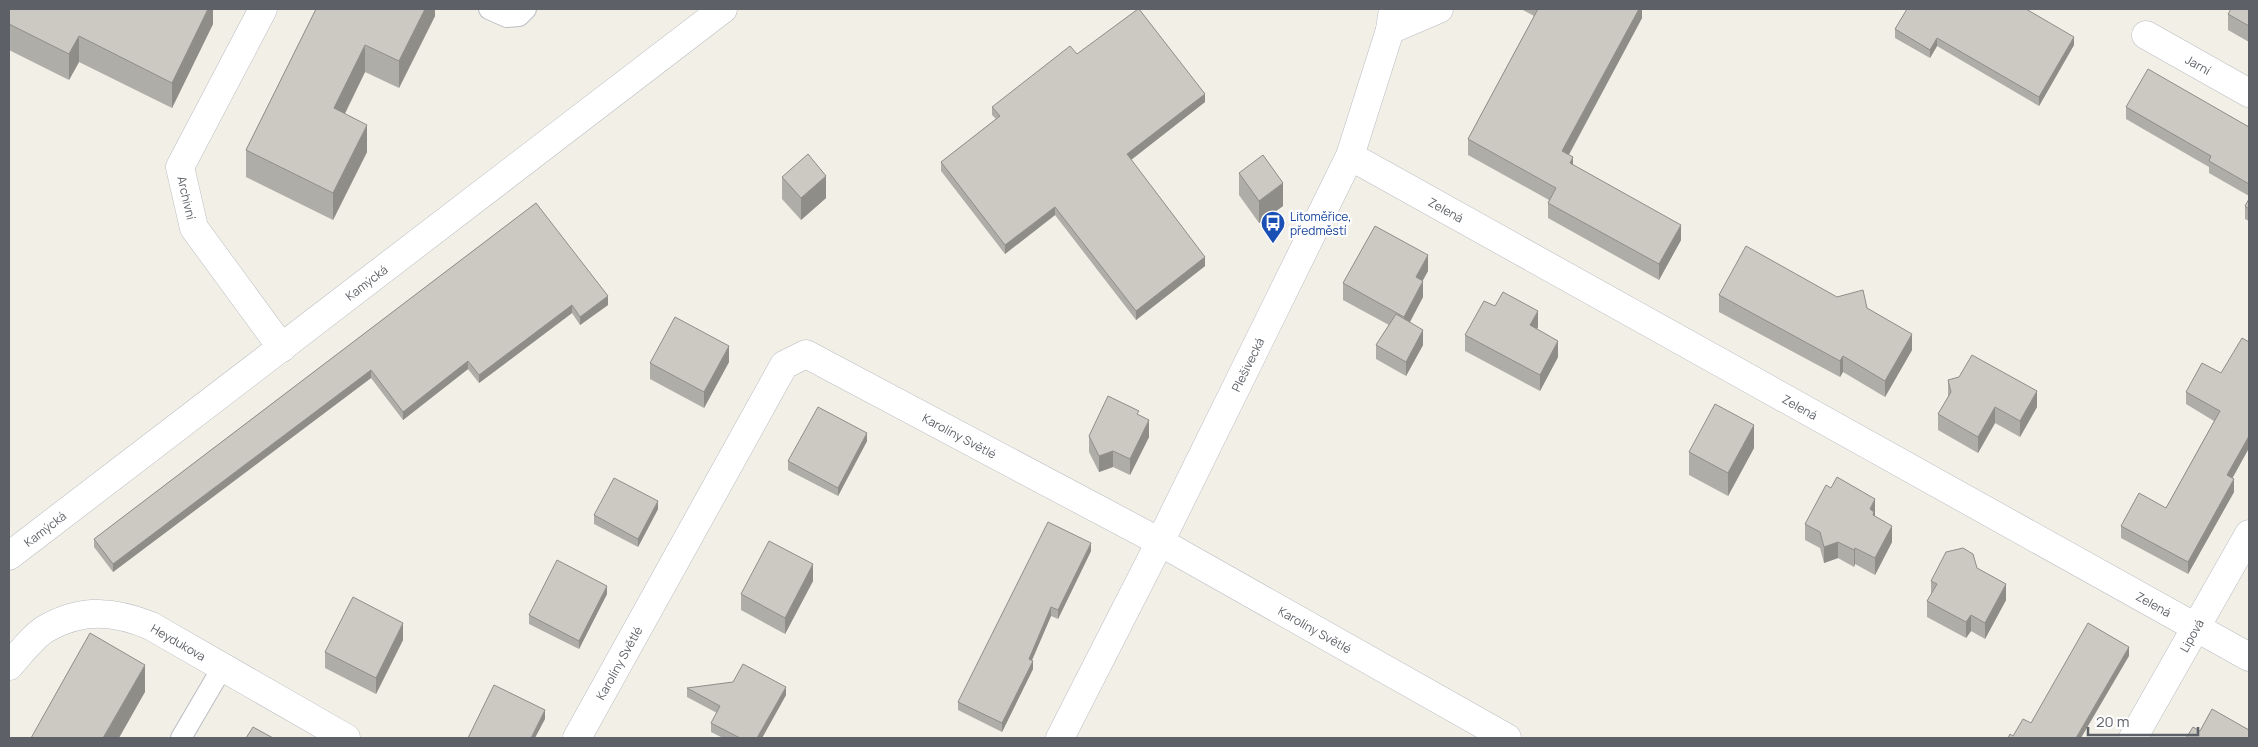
<svg xmlns="http://www.w3.org/2000/svg" width="2258" height="747" font-family="Manrope,sans-serif">
  <style>
    .lines { fill: none; stroke-linecap: round; stroke-linejoin: round }
    .lane-casing { stroke: #babdc2; stroke-width: 22 }
    .street-casing { stroke: #babdc2; stroke-width: 29 }
    .secondary-casing { stroke: #bbbec4; stroke-width: 29 }
    .lane { stroke: #fff; stroke-width: 20 }
    .street { stroke: #fff; stroke-width: 28 }
    .secondary { stroke: #fff; stroke-width: 28 }
    .wall { fill: #afada8 }
    .shaded-wall { fill: #8f8d88 }
    .building { fill: #ccc9c3; stroke: #8f8d88 }
    .labels { text-anchor: middle; dominant-baseline: central; stroke-width: 4.5; stroke-linejoin: round; paint-order: stroke }
    .street-label { font-size: 12px; fill: #5d6167; stroke: #fff }
    .transit-label { font-size: 12px; fill: #164399; stroke: #fff; text-anchor: start }
  </style>
  <rect width="100%" height="100%" fill="#f1efe6"/>
  <g class="lines">
    <defs>
      <g id="lane">
        <path d="M489,9L507,17L519,16L526,9"/>
        <path d="M181,738L222,668"/>
      </g>
      <g id="street">
        <path id="s1" d="M263,9L180,167L194,228L282,348"/>
        <path d="M1390,30L1439,9"/>
        <path id="s2" d="M2146,35L2249,93"/>
        <path id="s3" d="M1350,156L2249,657"/>
        <path id="s4" d="M9,556L723,9"/>
        <path id="s5" d="M9,666C19,655 35,634 47,628C83,608 115,611 151,626L346,738"/>
        <path id="s6" d="M577,738L784,365L806,354L1160,542L1507,738"/>
        <path id="s7" d="M2133,738L2249,534"/>
      </g>
      <g id="secondary">
        <path id="s8" d="M1060,738L1160,542L1350,156L1390,30L1393,9"/>
      </g>
    </defs>
    <use href="#lane" class="lane-casing"/>
    <use href="#street" class="street-casing"/>
    <use href="#secondary" class="secondary-casing"/>
    <use href="#lane" class="lane"/>
    <use href="#street" class="street"/>
    <use href="#secondary" class="secondary"/>
  </g>
  <g class="wall">
    <path d="M9,9H213V24L172,108L79,62L69,80L9,50Z"/>
    <path d="M316,9H435V16L399,88L365,72L345,114L367,152L333,220L246,177V150Z"/>
    <path d="M1521,9H1642V18L1569,155L1573,165L1681,240L1659,280L1548,218V203L1549,200L1468,155V139L1534,16Z"/>
    <path d="M2249,9V42L2228,30V14Z"/>
    <path d="M1895,29L2074,45L2039,106L1937,46L1930,58L1895,38Z"/>
    <path d="M1077,54L1205,102L1131,160L1205,266L1136,320L1055,215L1005,254L941,171V162L996,119L992,115V107Z"/>
    <path d="M2126,107L2249,127V196L2209,173V167L2126,119Z"/>
    <path d="M1239,173L1283,206L1259,223L1239,195Z"/>
    <path d="M782,177L826,198L801,220L782,199Z"/>
    <path d="M2249,199V221L2245,219V206Z"/>
    <path d="M536,203L608,305L580,325L572,313L479,383L468,369L403,420L371,378L113,572L94,547V539Z"/>
    <path d="M1428,271L1422,281L1423,297L1410,322L1423,345L1406,376L1376,359V345L1389,325L1343,300V283Z"/>
    <path d="M1719,295L1837,297L1867,308L1912,350L1885,397L1843,372L1840,377L1719,312Z"/>
    <path d="M1495,306L1538,327L1537,329L1558,357L1540,391L1465,351V335Z"/>
    <path d="M2249,342V448L2232,478L2234,492L2188,574L2121,538V526L2166,508L2214,421L2186,404V392L2221,373Z"/>
    <path d="M729,362L704,408L650,379V363Z"/>
    <path d="M1948,380L2037,407L2020,437L1995,423L1978,453L1938,430V414L1948,397Z"/>
    <path d="M1139,415L1149,437L1130,475L1113,467L1099,472L1089,452V436Z"/>
    <path d="M867,441L838,496L788,470V461Z"/>
    <path d="M1754,448L1728,496L1689,475V452Z"/>
    <path d="M658,509L638,547L594,524V515Z"/>
    <path d="M1875,515V516L1892,542L1875,575L1855,564L1854,567L1838,558L1824,563L1820,548L1805,540V524Z"/>
    <path d="M1091,551L1058,619L1051,616L1032,660L1033,669L1002,732L958,710V702Z"/>
    <path d="M1977,568L2006,600L1985,639L1971,631L1966,638L1927,617V601L1931,595V581Z"/>
    <path d="M813,581L785,634L741,610V594Z"/>
    <path d="M607,594L579,649L529,624V615Z"/>
    <path d="M403,640L376,694L325,668V652Z"/>
    <path d="M687,688L786,695L762,738H723L711,732V723L717,713L687,697Z"/>
  </g>
  <g class="shaded-wall">
    <path d="M208,9H213V24L172,108V83Z"/>
    <path d="M425,9H435V16L399,88V61Z"/>
    <path d="M1639,9H1642V18L1562,167V151Z"/>
    <path d="M79,36V62L69,80V54Z"/>
    <path d="M2074,37V45L2039,106V97Z"/>
    <path d="M1937,38V46L1930,58V50Z"/>
    <path d="M365,45V72L334,135V108Z"/>
    <path d="M1205,94V102L1127,163V154Z"/>
    <path d="M367,125V152L333,220V193Z"/>
    <path d="M1573,157V173L1570,163Z"/>
    <path d="M826,176V198L801,220V198Z"/>
    <path d="M1283,183V206L1259,223V201Z"/>
    <path d="M1055,207V215L1005,254V245Z"/>
    <path d="M1681,225V240L1659,280V264Z"/>
    <path d="M1428,255V271L1416,293V277Z"/>
    <path d="M1205,257V266L1136,320V311Z"/>
    <path d="M1423,281V297L1404,333V317Z"/>
    <path d="M608,296V305L580,325V317Z"/>
    <path d="M572,305V313L479,383V375Z"/>
    <path d="M1538,311V327L1530,341V325Z"/>
    <path d="M1423,330V345L1406,376V362Z"/>
    <path d="M1912,334V350L1885,397V381Z"/>
    <path d="M1558,341V357L1540,391V375Z"/>
    <path d="M729,346V362L704,408V392Z"/>
    <path d="M1843,356V372L1840,377V361Z"/>
    <path d="M468,361V369L403,420V412Z"/>
    <path d="M371,370V378L113,572V564Z"/>
    <path d="M2037,391V407L2020,437V421Z"/>
    <path d="M1995,407V423L1978,453V437Z"/>
    <path d="M1149,420V437L1130,475V459Z"/>
    <path d="M1754,425V448L1728,496V473Z"/>
    <path d="M867,433V441L838,496V488Z"/>
    <path d="M2249,436V448L2227,488V475Z"/>
    <path d="M1113,451V467L1099,472V456Z"/>
    <path d="M2234,479V492L2188,574V562Z"/>
    <path d="M1875,499V515L1874,517L1870,509Z"/>
    <path d="M658,501V509L638,547V539Z"/>
    <path d="M1892,526V542L1875,575V558Z"/>
    <path d="M1838,542V558L1824,563V547Z"/>
    <path d="M1091,543V551L1058,619V610Z"/>
    <path d="M1855,548V564L1854,567V550Z"/>
    <path d="M813,564V581L785,634V618Z"/>
    <path d="M2006,584V600L1985,639V623Z"/>
    <path d="M607,586V594L579,649V641Z"/>
    <path d="M1051,607V616L1029,667V659Z"/>
    <path d="M1971,615V631L1966,638V622Z"/>
    <path d="M403,623V640L376,694V678Z"/>
    <path d="M2129,647V656L2081,738H2076Z"/>
    <path d="M1033,661V669L1002,732V723Z"/>
    <path d="M145,665V692L119,738H103Z"/>
    <path d="M786,687V695L762,738H757Z"/>
    <path d="M545,710V719L535,738H531Z"/>
  </g>
  <g class="building">
    <path d="M9,9H208L172,83L79,36L69,54L9,24Z"/>
    <path d="M316,9H425L399,61L365,45L334,108L367,125L333,193L246,150Z"/>
    <path d="M1138,9H1139L1205,94L1127,154L1205,257L1136,311L1055,207L1005,245L941,162L1000,116L992,107L1070,46L1077,54Z"/>
    <path d="M1538,9H1639L1562,151L1573,157L1570,163L1681,225L1659,264L1548,203L1556,188L1468,139Z"/>
    <path d="M1907,9H2026L2074,37L2039,97L1937,38L1930,50L1895,29Z"/>
    <path d="M2231,9H2249V26L2228,14Z"/>
    <path d="M2148,69L2249,127V184L2209,161L2211,156L2126,107Z"/>
    <path d="M808,154L826,176L801,198L782,177Z"/>
    <path d="M1263,155L1283,183L1259,201L1239,173Z"/>
    <path d="M2249,199V209L2245,206Z"/>
    <path d="M536,203L608,296L580,317L572,305L479,375L468,361L403,412L371,370L113,564L94,539Z"/>
    <path d="M1375,226L1428,255L1416,277L1423,281L1404,317L1343,283Z"/>
    <path d="M1746,246L1837,297L1863,290L1867,308L1912,334L1885,381L1843,356L1840,361L1719,295Z"/>
    <path d="M1503,292L1538,311L1530,325L1558,341L1540,375L1465,335L1484,301L1495,306Z"/>
    <path d="M1396,314L1423,330L1406,362L1376,345Z"/>
    <path d="M675,317L729,346L704,392L650,363Z"/>
    <path d="M2242,338L2249,342V436L2227,475L2234,479L2188,562L2121,526L2139,493L2166,508L2220,411L2186,392L2202,363L2221,373Z"/>
    <path d="M1972,355L2037,391L2020,421L1995,407L1978,437L1938,414L1951,392L1948,380L1959,377Z"/>
    <path d="M1108,396L1139,411L1137,414L1149,420L1130,459L1113,451L1099,456L1089,436Z"/>
    <path d="M1715,404L1754,425L1728,473L1689,452Z"/>
    <path d="M818,407L867,433L838,488L788,461Z"/>
    <path d="M1837,477L1875,499L1870,509L1874,512L1873,515L1892,526L1875,558L1855,548L1854,550L1838,542L1824,547L1820,532L1805,524L1826,485L1831,488Z"/>
    <path d="M614,478L658,501L638,539L594,515Z"/>
    <path d="M1048,522L1091,543L1058,610L1051,607L1029,659L1033,661L1002,723L958,702Z"/>
    <path d="M769,541L813,564L785,618L741,594Z"/>
    <path d="M1963,548L1973,554L1977,568L2006,584L1985,623L1971,615L1966,622L1927,601L1937,584L1931,581L1946,552Z"/>
    <path d="M557,560L607,586L579,641L529,615Z"/>
    <path d="M353,597L403,623L376,678L325,652Z"/>
    <path d="M2088,623L2129,647L2076,738H2008L2010,734L2013,736L2023,719L2031,723Z"/>
    <path d="M90,633L145,665L103,738H31Z"/>
    <path d="M743,664L786,687L757,738H740L711,723L720,706L687,688L733,682Z"/>
    <path d="M494,685L545,710L531,738H468Z"/>
    <path d="M2212,709L2249,730V738H2186L2193,727L2200,731Z"/>
    <path d="M253,727L273,738H246Z"/>
  </g>
  <defs>
    <symbol id="bus-pin" viewBox="-11 -11 22 30"><path d="M0 17L-7.5 6A9.5 9.5 0 1 1 7.5 6Z" fill="#1a4fb4" stroke="#fff"/><path d="M-5-6H5V4H4V6H2V4H-2V6H-4V4H-5ZM-3.5-4V0h7V-4ZM-3.5 1.2v1.5H-2V1.2ZM2 1.2v1.5H3.5V1.2Z" fill="#fff"/></symbol>
  </defs>
  <g fill-rule="evenodd">
    <use href="#bus-pin" x="1259" y="209" width="28" height="38"/>
  </g>
  <g class="labels">
    <g class="street-label">
      <text stroke="none"><textPath href="#s2" startOffset="60">Jarní</textPath></text>
      <text stroke="none"><textPath href="#s1" startOffset="210">Archivní</textPath></text>
      <text stroke="none"><textPath href="#s3" startOffset="110">Zelená</textPath></text>
      <text stroke="none"><textPath href="#s4" startOffset="450">Kamýcká</textPath></text>
      <text stroke="none"><textPath href="#s8" startOffset="418">Plešivecká</textPath></text>
      <text stroke="none"><textPath href="#s3" startOffset="515">Zelená</textPath></text>
      <text stroke="none"><textPath href="#s6" startOffset="625">Karolíny Světlé</textPath></text>
      <text stroke="none"><textPath href="#s4" startOffset="45">Kamýcká</textPath></text>
      <text stroke="none"><textPath href="#s3" startOffset="920">Zelená</textPath></text>
      <text stroke="none"><textPath href="#s6" startOffset="1030">Karolíny Světlé</textPath></text>
      <text stroke="none"><textPath href="#s7" startOffset="118">Lipová</textPath></text>
      <text stroke="none"><textPath href="#s5" startOffset="194">Heydukova</textPath></text>
      <text stroke="none"><textPath href="#s6" startOffset="86">Karolíny Světlé</textPath></text>
    </g>
    <g class="transit-label">
      <text x="1290" y="216">Litoměřice,<tspan x="1290" dy="14">předměstí</tspan></text>
    </g>
  </g>
  <rect width="2258" height="747" fill="none" stroke="#5d6167" stroke-width="20"/>
  <path d="M2088 727v8h110v-8" fill="none" stroke="#5d6167" stroke-width="2.5"/>
  <text x="2096" y="727" font-size="15" fill="#5d6167" stroke="#ffffff" stroke-width="4" paint-order="stroke">20 m</text>
</svg>
